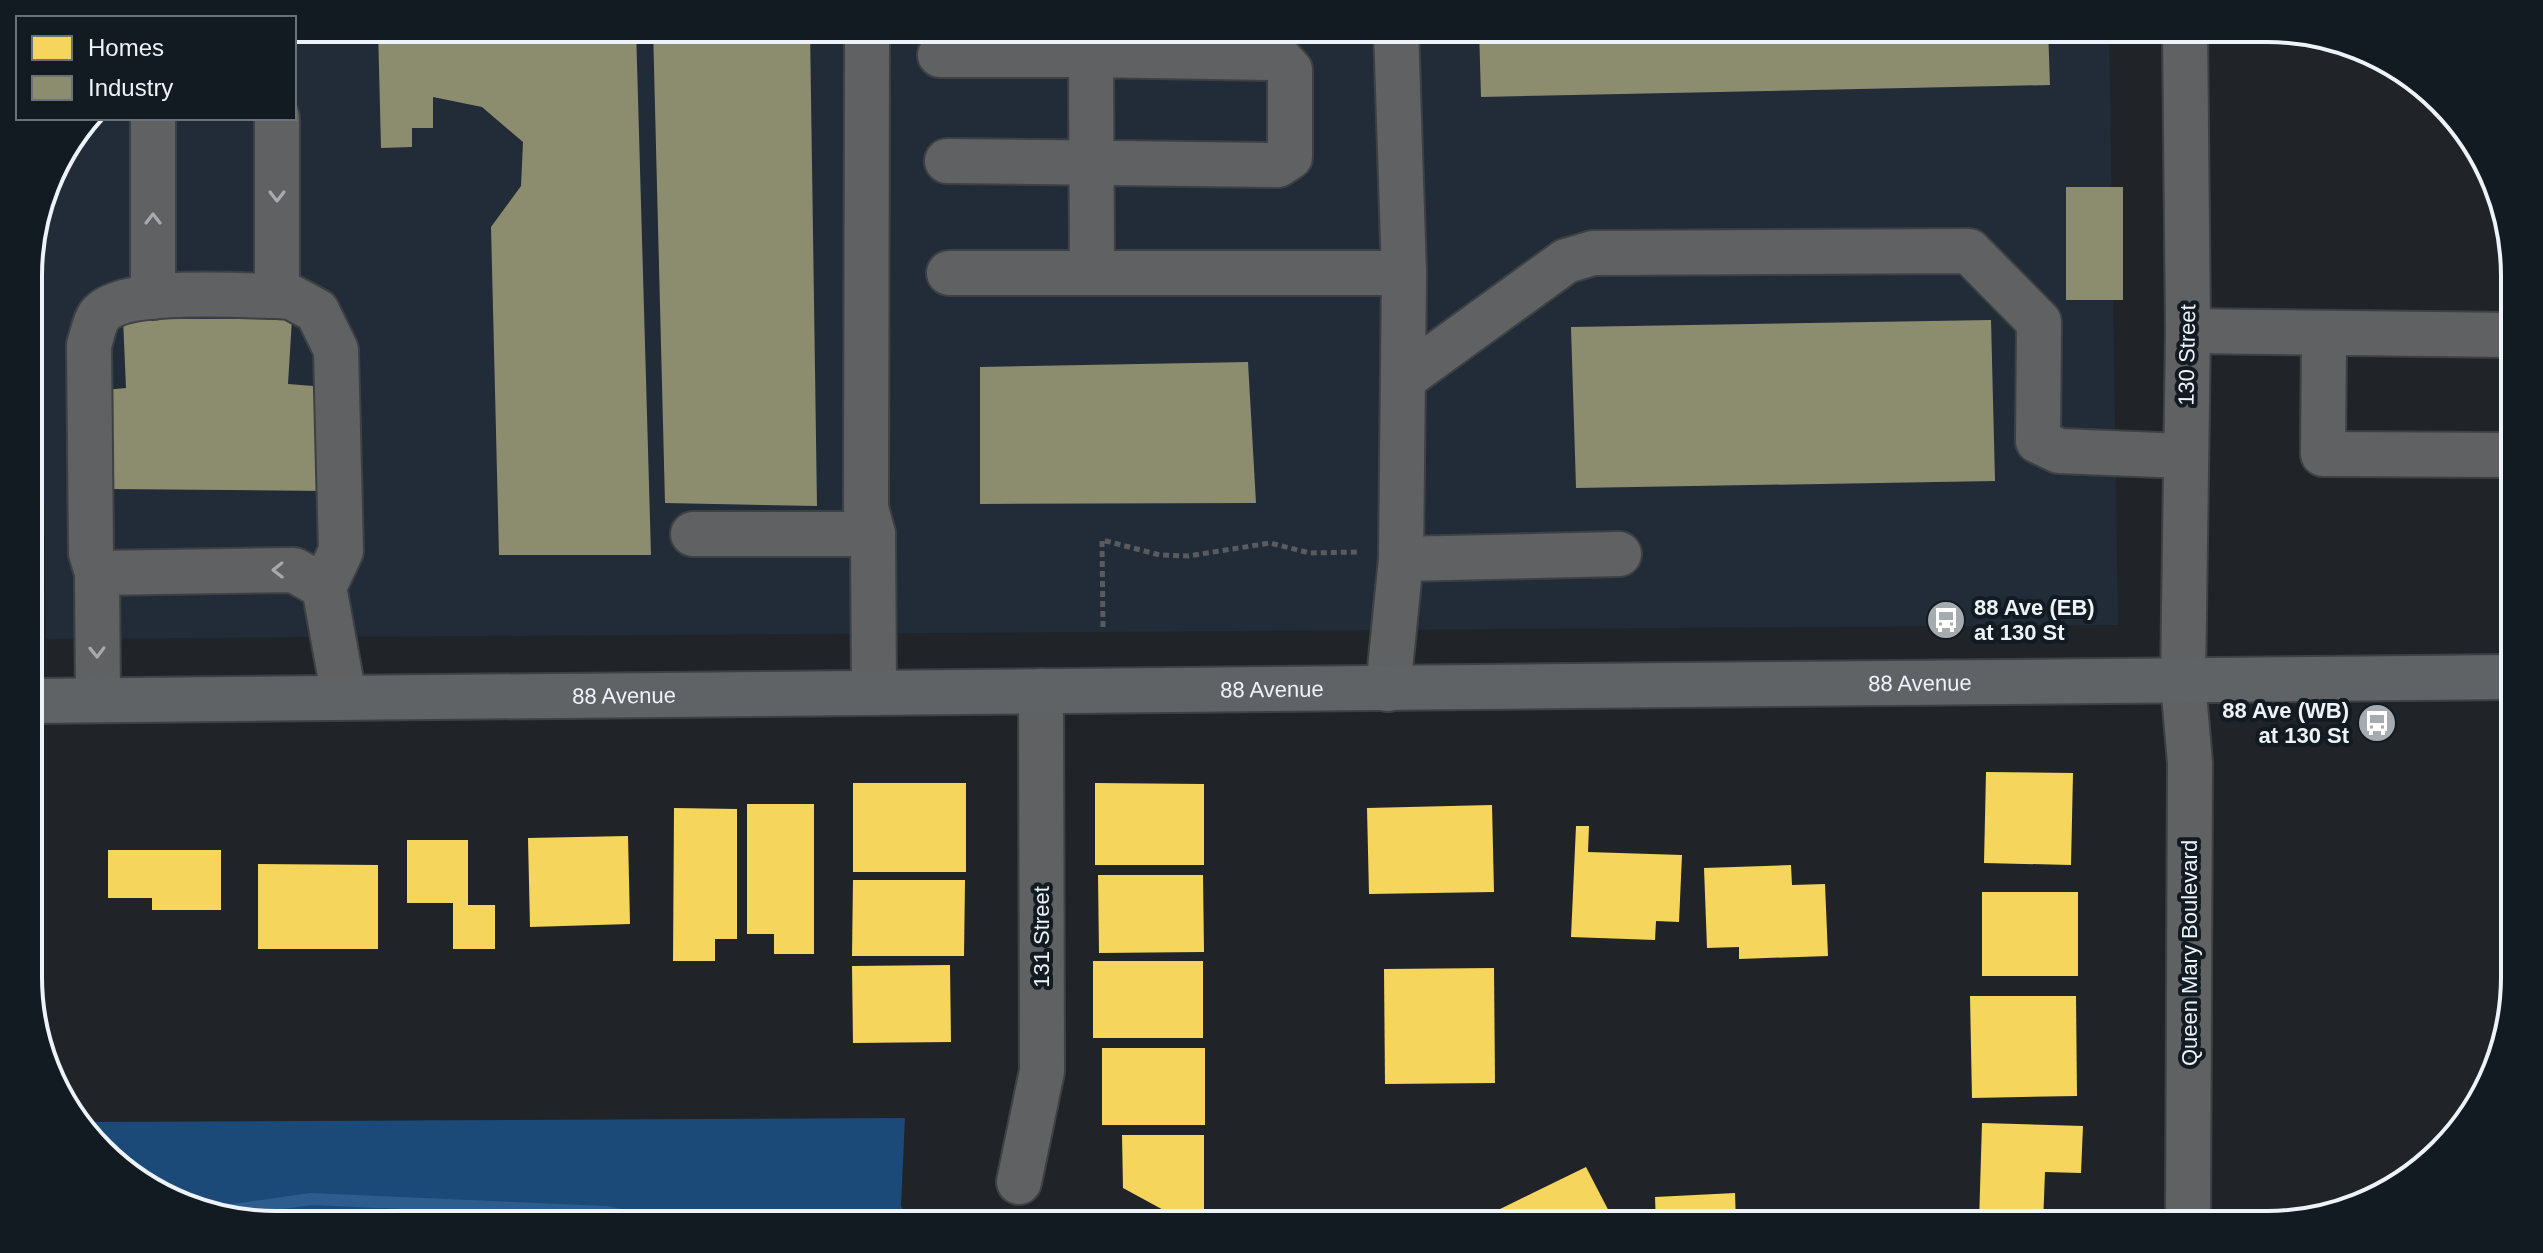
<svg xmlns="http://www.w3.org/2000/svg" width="2543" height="1253" font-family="Arial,sans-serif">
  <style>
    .built { fill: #212c38 }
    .forest { fill: #1b4978 }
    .homes { fill: #f6d55c }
    .industry { fill: #8c8c6e }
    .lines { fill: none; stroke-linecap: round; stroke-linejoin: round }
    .stream { stroke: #2d5c8e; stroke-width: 12 }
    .minor-casing { stroke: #3e4144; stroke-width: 48 }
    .major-casing { stroke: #3e4144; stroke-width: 48 }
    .path { stroke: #595b5e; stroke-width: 5; stroke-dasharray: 6 4; stroke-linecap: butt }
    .minor { stroke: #606163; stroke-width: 44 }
    .major { stroke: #606365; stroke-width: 44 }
    .oneway { stroke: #a7aaae }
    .labels { text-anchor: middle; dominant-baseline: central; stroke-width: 8; stroke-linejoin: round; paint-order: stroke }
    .street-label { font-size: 22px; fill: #eef3f9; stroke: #121a22 }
    .poi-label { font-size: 22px; font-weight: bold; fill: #eef3f9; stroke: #121a22; text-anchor: start }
    .rim { fill: none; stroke: #eef3f9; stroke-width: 4 }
  </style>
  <rect width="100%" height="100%" fill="#202428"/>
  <path class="built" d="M294,28H2109L2118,625L46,639L40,216L53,167L91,118H294Z"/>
  <path class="forest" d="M905,1118L901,1206L911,1225H276L167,1200L77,1122Z"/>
  <g class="homes">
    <path d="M1986,772L2073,773L2071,865L1984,863Z"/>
    <rect x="853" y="783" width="113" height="89"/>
    <path d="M1095,783L1204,784V865H1095Z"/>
    <path d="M747,804H814V954H774V934H747Z"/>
    <path d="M1492,805L1494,892L1369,894L1367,808Z"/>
    <path d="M674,808L737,809V939H715V961H673Z"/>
    <path d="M1576,826H1589L1588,852L1682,855L1679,922L1656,921L1655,940L1571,937Z"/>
    <path d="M628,836L630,924L530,927L528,838Z"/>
    <path d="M407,840H468V905H495V949H453V903H407Z"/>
    <path d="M108,850H221V910H152V898H108Z"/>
    <path d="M258,864L378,865V949H258Z"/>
    <path d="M1791,865L1792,885L1825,884L1828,956L1739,959V947L1707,948L1704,868Z"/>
    <path d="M1098,875H1203L1204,952L1099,953Z"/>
    <path d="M853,880H965L964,956H852Z"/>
    <rect x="1982" y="892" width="96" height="84"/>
    <rect x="1093" y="961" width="110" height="77"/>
    <path d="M950,965L951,1042L853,1043L852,966Z"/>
    <path d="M1494,968L1495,1083L1385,1084L1384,969Z"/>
    <path d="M1970,996H2076L2077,1096L1972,1098Z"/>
    <rect x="1102" y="1048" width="103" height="77"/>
    <path d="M1982,1123L2083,1126L2081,1173L2045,1172L2043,1224L1979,1223Z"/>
    <path d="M1122,1135H1204V1225H1191L1123,1188Z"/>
    <path d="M1586,1167L1614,1221L1607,1225H1500L1494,1212Z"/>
    <path d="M1735,1193L1736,1225H1656L1655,1197Z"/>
    <path d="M1145,1210L1170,1225H1138Z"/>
  </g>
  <g class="industry">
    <path d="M378,28H636L651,555H499L491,227L521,186L523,142L482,107L433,97V128H412V147L381,148Z"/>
    <path d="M653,28H810L817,506L665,503Z"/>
    <path d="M1479,28H2048L2050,85L1481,97Z"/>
    <rect x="2066" y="187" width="57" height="113"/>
    <path d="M123,319H292L288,384L326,387L328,491L108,489L105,390L126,388Z"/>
    <path d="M1991,320L1995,481L1576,488L1571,327Z"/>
    <path d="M1248,362L1256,503L980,504V367Z"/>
  </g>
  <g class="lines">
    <path class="stream" d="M218,1212L311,1199L606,1212L671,1225"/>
    <defs>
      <g id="minor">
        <path d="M2185,28L2188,331L2183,682L2190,763L2188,1225"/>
        <path d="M867,43L866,508L873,534L874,693"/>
        <path d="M940,55H1091"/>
        <path d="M153,118V297"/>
        <path d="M947,161L1278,165L1290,157V70L1279,58L1091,55L1092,273"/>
        <path d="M949,273H1404"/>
        <path d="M277,296L291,297L317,311L336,350L341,551L324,587"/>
        <path d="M2188,331L2513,335"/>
        <path d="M2324,335L2323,454L2514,455"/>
        <path d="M1403,379L1566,261L1593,253L1969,251L2039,322L2038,441L2059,451L2185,456"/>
        <path d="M693,534H873"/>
        <path d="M1401,559L1619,554"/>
        <path d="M97,573L91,553L89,345C92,337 94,323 99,316C122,286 240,296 277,296V118"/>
        <path d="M1388,689L1401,559L1404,273L1396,28"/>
        <path d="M98,700L97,573L294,570L324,587L344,697"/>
        <path d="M1019,1182L1042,1071L1041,691"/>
      </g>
      <g id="major">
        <path id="s1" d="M30,701L2514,677"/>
      </g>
    </defs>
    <use href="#minor" class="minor-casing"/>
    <use href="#major" class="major-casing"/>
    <g class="path">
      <path d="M1103,627L1102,540L1160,555L1188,556L1270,543L1310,553L1357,552"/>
      <path d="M2377,723L2378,739"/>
    </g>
    <use href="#minor" class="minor"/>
    <use href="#major" class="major"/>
  </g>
  <defs><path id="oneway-chevron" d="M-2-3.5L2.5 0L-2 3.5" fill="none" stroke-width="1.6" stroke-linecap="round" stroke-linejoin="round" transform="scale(2)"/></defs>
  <g class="oneway">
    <use href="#oneway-chevron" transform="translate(277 196) rotate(90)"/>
    <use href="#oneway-chevron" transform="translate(153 219) rotate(-90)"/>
    <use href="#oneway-chevron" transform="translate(278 570) rotate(179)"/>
    <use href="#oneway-chevron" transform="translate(97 652) rotate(89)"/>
  </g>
  <defs>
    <symbol id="bus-disc" viewBox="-11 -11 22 22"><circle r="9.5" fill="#a6abb0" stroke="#121a22"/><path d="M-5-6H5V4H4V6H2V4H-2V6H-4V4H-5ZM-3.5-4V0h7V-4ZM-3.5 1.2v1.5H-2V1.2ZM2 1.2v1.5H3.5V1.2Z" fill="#fff"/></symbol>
  </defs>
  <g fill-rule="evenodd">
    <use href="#bus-disc" x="1924" y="598" width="44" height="44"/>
    <use href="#bus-disc" x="2355" y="701" width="44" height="44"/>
  </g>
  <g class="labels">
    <g class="street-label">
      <text transform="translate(2187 355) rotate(-89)">130 Street</text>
      <text stroke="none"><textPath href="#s1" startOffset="1890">88 Avenue</textPath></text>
      <text stroke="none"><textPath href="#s1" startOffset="1242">88 Avenue</textPath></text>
      <text stroke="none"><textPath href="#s1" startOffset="594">88 Avenue</textPath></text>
      <text transform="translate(1041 937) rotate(-90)">131 Street</text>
      <text transform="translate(2189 953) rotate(-90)">Queen Mary Boulevard</text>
    </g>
    <g class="poi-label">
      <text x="1974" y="607">88 Ave (EB)<tspan x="1974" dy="25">at 130 St</tspan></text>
      <text x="2349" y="710" text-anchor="end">88 Ave (WB)<tspan x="2349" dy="25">at 130 St</tspan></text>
    </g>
  </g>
  <path d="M0 0H2543V1253H0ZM276 42H2267A234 234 0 0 1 2501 276V977A234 234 0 0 1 2267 1211H276A234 234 0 0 1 42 977V276A234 234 0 0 1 276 42Z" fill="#121a22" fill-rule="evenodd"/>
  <path class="rim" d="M276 42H2267A234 234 0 0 1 2501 276V977A234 234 0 0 1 2267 1211H276A234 234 0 0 1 42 977V276A234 234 0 0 1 276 42Z"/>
  <rect x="16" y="16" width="280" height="104" fill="#121a22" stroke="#6a7178" stroke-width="2"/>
  <rect x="32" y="36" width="40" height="24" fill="#f6d55c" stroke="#6a7178" stroke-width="2"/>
  <text x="88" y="56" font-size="24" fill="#eef3f9">Homes</text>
  <rect x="32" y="76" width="40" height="24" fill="#8c8c6e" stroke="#6a7178" stroke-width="2"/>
  <text x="88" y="96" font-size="24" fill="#eef3f9">Industry</text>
</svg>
